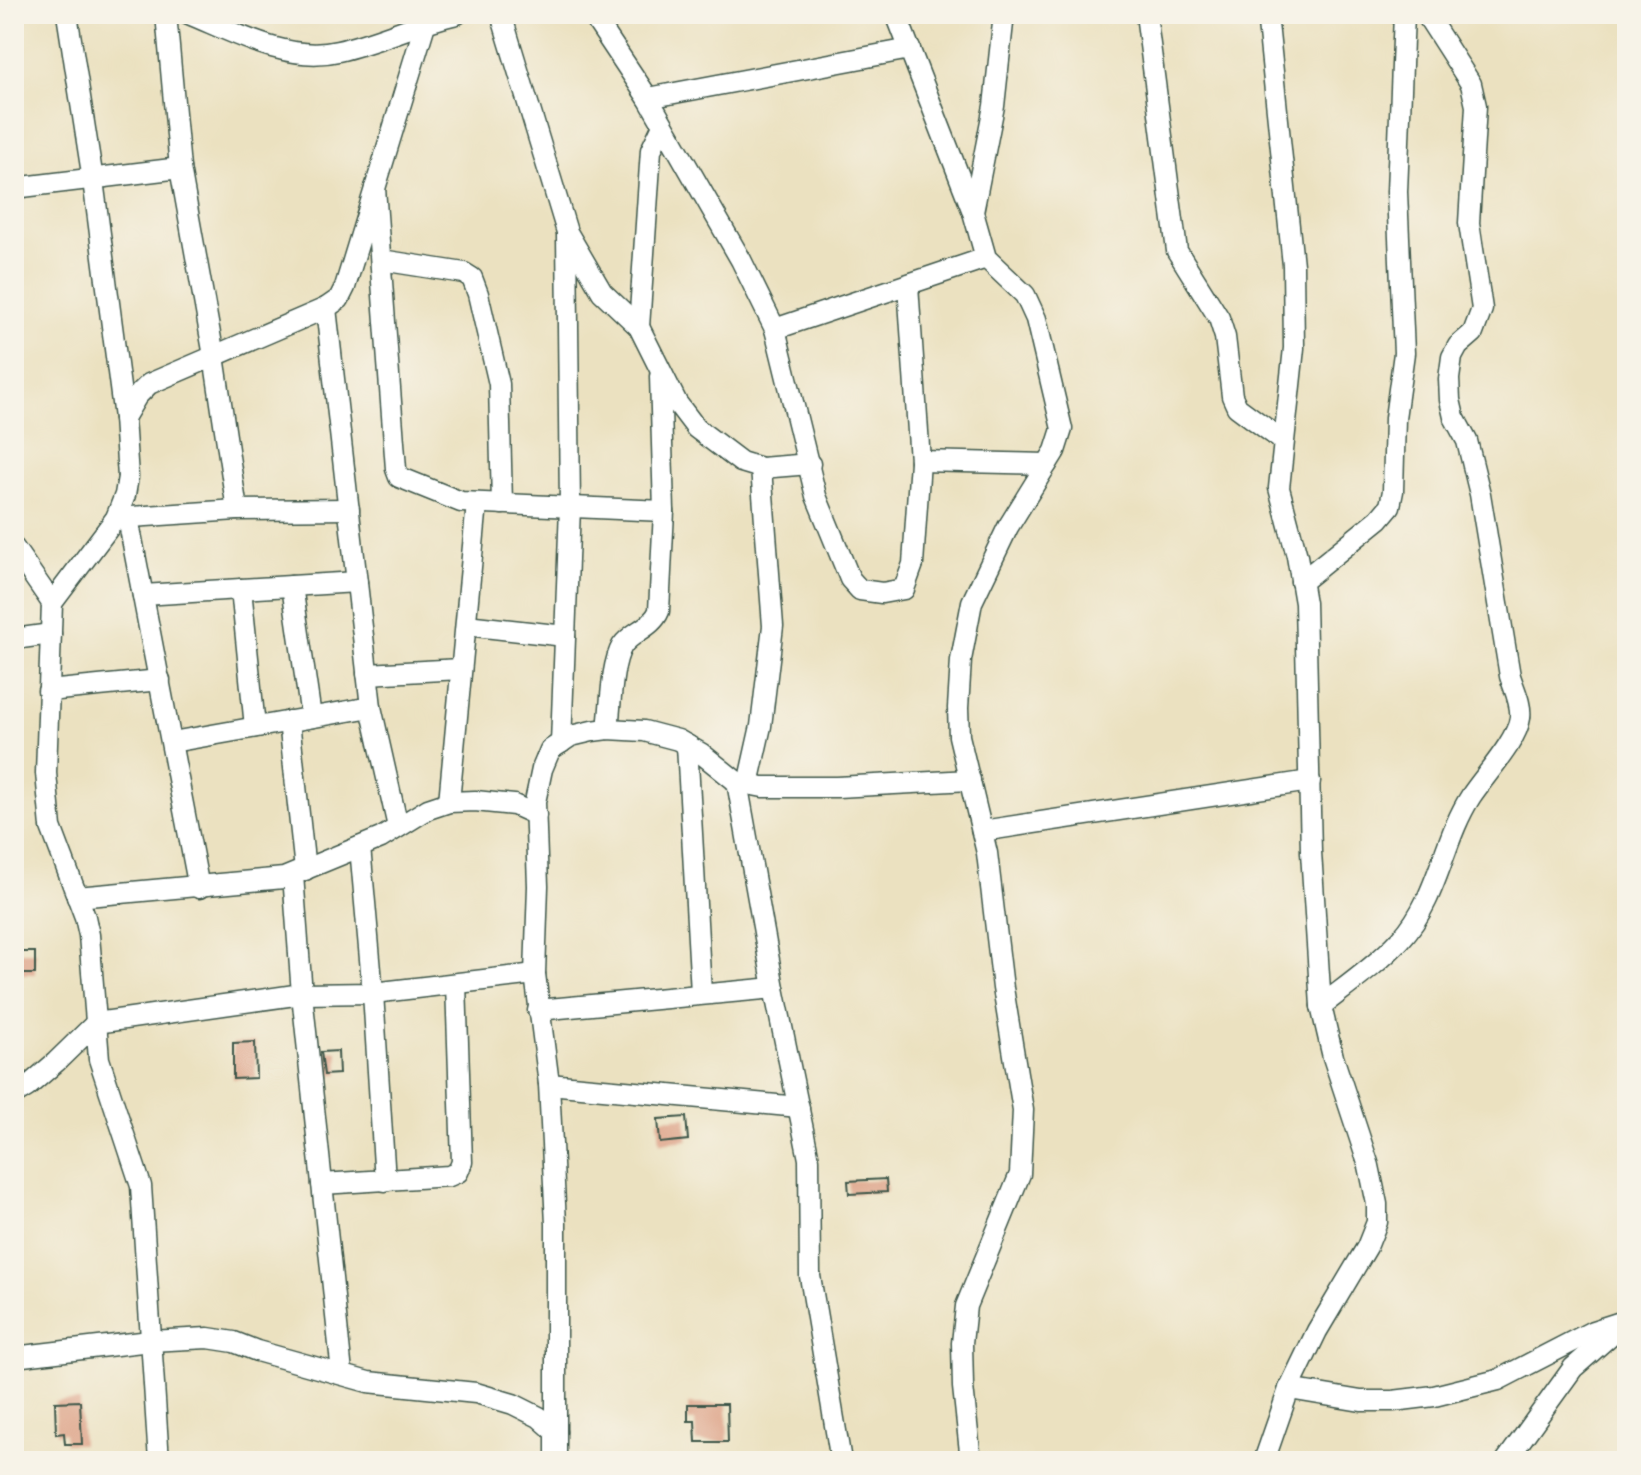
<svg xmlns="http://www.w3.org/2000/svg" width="1641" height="1475" font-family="'Sorts Mill Goudy',serif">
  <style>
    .building { fill: #da997c }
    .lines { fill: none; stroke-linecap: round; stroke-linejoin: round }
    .street-casing { stroke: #3e5649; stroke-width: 23 }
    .street { stroke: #fff; stroke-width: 20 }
  </style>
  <rect width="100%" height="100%" fill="#f7f3e8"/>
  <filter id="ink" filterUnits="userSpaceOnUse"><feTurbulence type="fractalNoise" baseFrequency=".0125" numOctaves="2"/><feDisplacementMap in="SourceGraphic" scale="16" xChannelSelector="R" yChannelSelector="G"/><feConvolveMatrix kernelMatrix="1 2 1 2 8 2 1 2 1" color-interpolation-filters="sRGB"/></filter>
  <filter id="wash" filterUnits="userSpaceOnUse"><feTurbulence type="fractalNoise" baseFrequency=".006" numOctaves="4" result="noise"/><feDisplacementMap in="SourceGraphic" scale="32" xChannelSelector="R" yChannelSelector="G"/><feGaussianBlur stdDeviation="1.8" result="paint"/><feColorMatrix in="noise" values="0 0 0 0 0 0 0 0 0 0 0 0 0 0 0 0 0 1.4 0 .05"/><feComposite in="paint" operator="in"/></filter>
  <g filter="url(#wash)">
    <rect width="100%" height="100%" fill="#ebe1c0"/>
    <g id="blocks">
      <g class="building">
        <rect x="14" y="952" width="21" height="22"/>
        <path d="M255,1042L256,1078L233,1079V1043Z"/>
        <path d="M338,1051L339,1074L324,1075L321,1052Z"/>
        <path d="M686,1117L688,1140L660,1143L658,1119Z"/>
        <path d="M886,1179L887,1192L849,1194L848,1181Z"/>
        <path d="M80,1401L82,1444H65L64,1433L56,1434L55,1402Z"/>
        <path d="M688,1404H727L728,1442H696L695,1421H688Z"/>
      </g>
    </g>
  </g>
  <g filter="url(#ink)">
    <use href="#blocks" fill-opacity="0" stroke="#3e5649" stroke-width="2"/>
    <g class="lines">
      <defs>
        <g id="street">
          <path d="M67,14L93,180L124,418L128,477L125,495L116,518L52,603L46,773L51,827L85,917L89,935L99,1059L141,1186L159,1461"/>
          <path d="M166,14L180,168L214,356L237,510"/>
          <path d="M189,14C233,32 288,63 338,51C378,42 416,23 457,14"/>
          <path d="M501,14L567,232L602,292L639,327L677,403L696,428L741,462L761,468L810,464"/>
          <path d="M592,14L648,98L741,260L775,329L816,496L850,579L860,590L882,593L904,589L913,564L920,461L908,285"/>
          <path d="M896,14L973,212"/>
          <path d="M1146,14L1177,251L1219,318L1225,337L1232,396L1237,407L1283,441"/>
          <path d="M648,98L910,49"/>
          <path d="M14,188L180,168"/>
          <path d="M375,188L396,469L399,477L461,502L664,511"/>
          <path d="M381,260L464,273L472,278L478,294L499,384L502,504"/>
          <path d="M326,308L371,707L398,827"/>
          <path d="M639,327L651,150L663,125"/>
          <path d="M775,329L986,258"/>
          <path d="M124,418L137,396L149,384L326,308L339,299L345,287L426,21"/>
          <path d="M920,461L1047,464"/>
          <path d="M116,518L237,510L349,509"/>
          <path d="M128,518L199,888"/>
          <path d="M14,548L52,603"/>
          <path d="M1301,582L1379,519L1390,506L1393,491L1395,418L1404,353L1397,192L1404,14"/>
          <path d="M292,586L311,717"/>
          <path d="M241,589L255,727"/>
          <path d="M143,595L357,582"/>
          <path d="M466,625L565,636"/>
          <path d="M14,639L51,634"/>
          <path d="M367,674L461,669"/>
          <path d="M48,691L160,680"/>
          <path d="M289,721L305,870"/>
          <path d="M608,729C611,706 611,665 622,646C631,632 652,628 659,611L664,511L660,376"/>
          <path d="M172,742L371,707"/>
          <path d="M561,743L570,507L567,235"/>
          <path d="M687,745L701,993"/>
          <path d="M737,782L774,988L809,1159L810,1276L841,1461"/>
          <path d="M748,784L761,726L773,626L761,468"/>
          <path d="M449,802L477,503"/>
          <path d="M982,831L1310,781"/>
          <path d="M360,847L373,993L385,1181"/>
          <path d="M293,875L302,994L342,1373"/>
          <path d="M77,897L284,878L381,838L428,809L449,802L475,801L514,805L536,815"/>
          <path d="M1321,1006C1348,985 1378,964 1401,939C1439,897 1442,841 1471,796C1485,775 1517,741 1520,718C1522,704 1514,689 1510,676L1480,494L1467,441L1454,417L1450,400L1449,379L1452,357L1458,346L1473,333L1482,309L1469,223L1476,106L1471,84L1426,14"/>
          <path d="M538,1010L774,988"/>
          <path d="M549,1084L799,1107"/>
          <path d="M14,1095L27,1087L56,1062L96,1023L302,994L373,993L535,974"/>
          <path d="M322,1184L449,1176L458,1172L462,1162L456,984"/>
          <path d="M14,1357L150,1341L208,1338L234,1342L257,1351L368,1382L476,1393L513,1404L539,1417L556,1432"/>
          <path d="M1289,1389L1361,1401H1393L1434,1396L1498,1380L1593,1331L1627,1320"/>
          <path d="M556,1461V1224L549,1084L535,974L538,886L535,802L542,769L550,750L571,736L592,731L608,729L644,731L678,740L702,754L737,782L763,787H837L970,780"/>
          <path d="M971,1461L963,1387L962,1343L966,1306L1020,1174L1023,1110L1003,988L987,853L959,736L958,708L961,660L972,602L1008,527L1055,451L1062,429L1036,319L1025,295L986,258L973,212L994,106L1004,14"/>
          <path d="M1264,1461L1289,1389L1317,1331L1367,1247L1377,1222V1204L1369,1166L1333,1057L1321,1006L1311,852L1305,603L1297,556L1279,488L1294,348L1293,265L1267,14"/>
          <path d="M1506,1461L1573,1368L1622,1325"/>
        </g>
      </defs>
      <use href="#street" class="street-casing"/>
      <use href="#street" class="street"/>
    </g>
  </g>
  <rect width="1641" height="1475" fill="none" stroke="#f7f3e8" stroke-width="48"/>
</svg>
